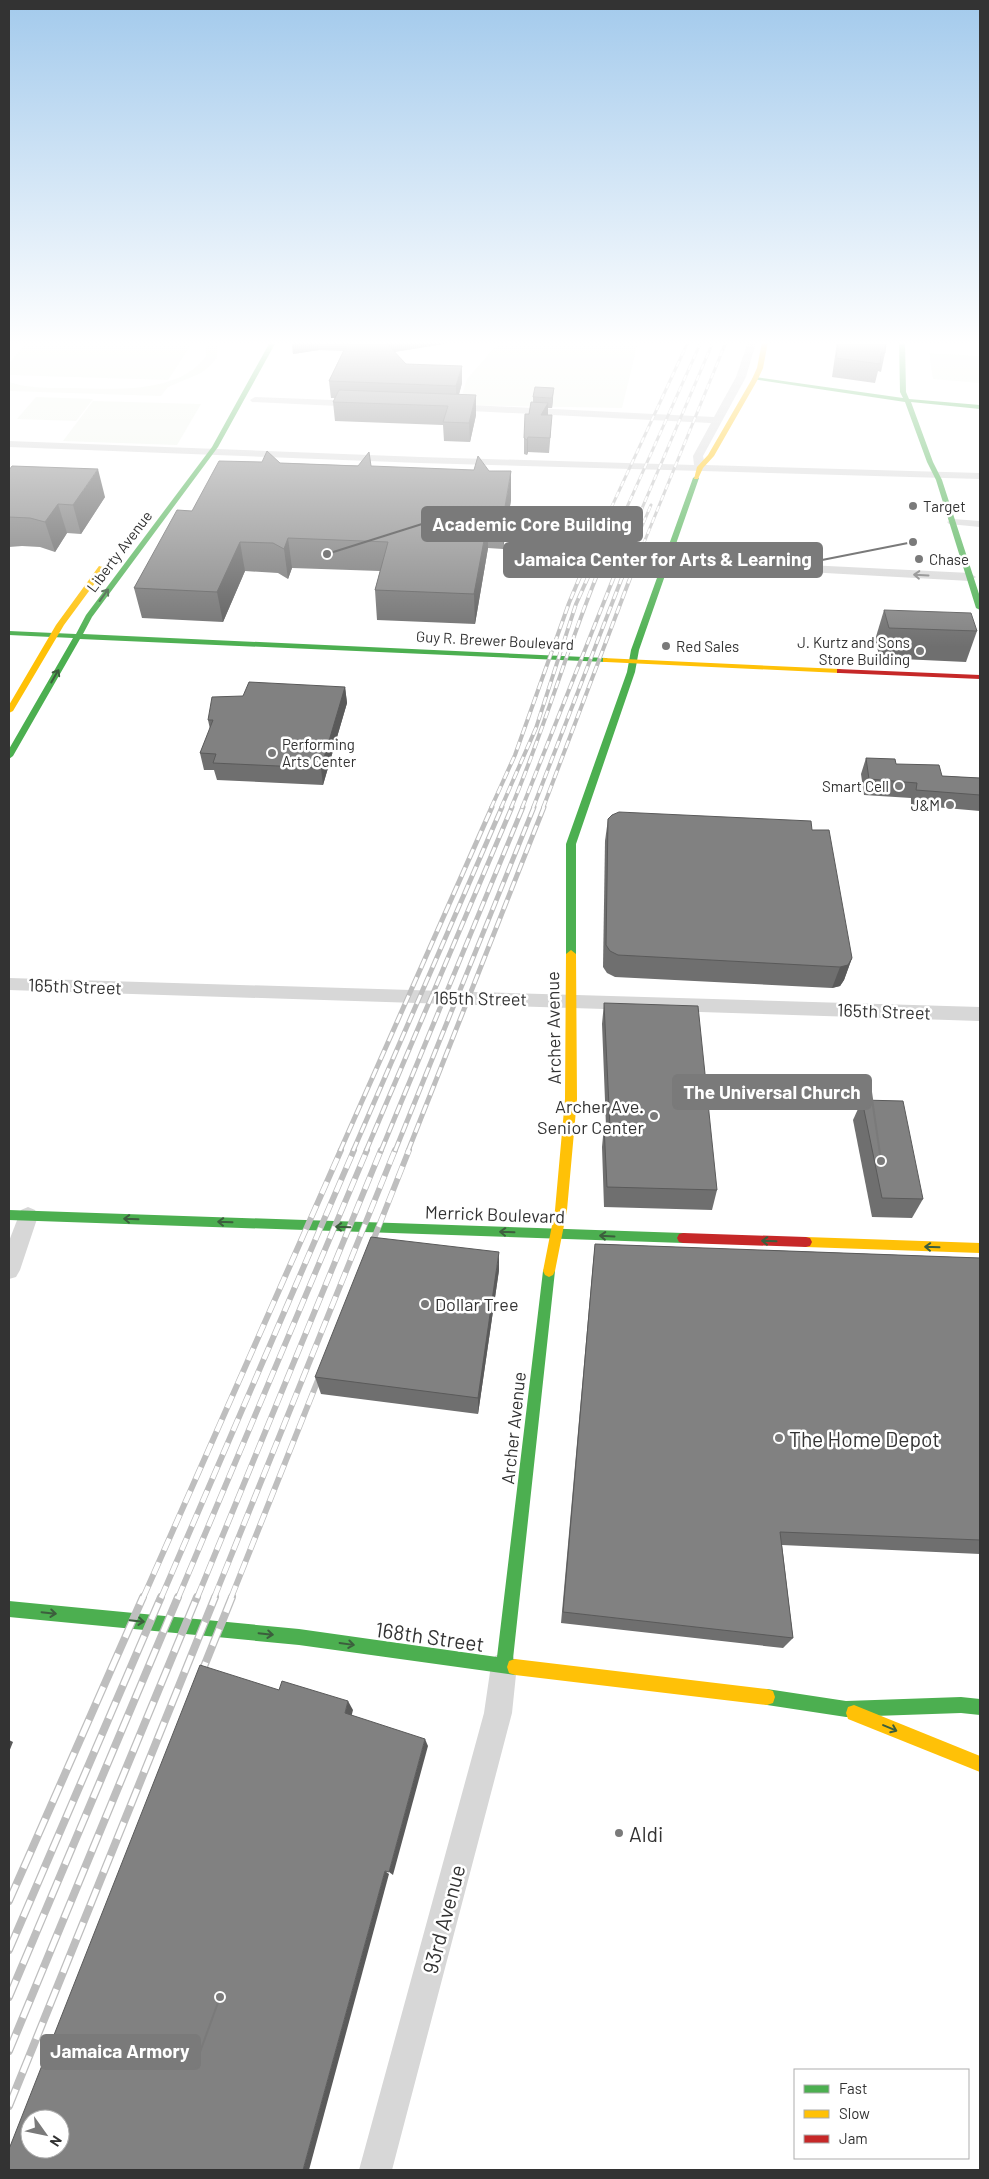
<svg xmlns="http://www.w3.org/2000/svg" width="989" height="2179" font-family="Barlow,sans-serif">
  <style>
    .green { fill: #f1f5ed }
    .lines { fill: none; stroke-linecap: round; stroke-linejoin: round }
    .street { fill: #d7d7d7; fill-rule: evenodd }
    .fast { fill: #4caf50; fill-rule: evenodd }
    .slow { fill: #ffc107; fill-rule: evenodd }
    .jam { fill: #c62828; fill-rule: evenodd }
    .rail-far4-casing { stroke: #bebebe; stroke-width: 3 }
    .rail-far3-casing { stroke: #bebebe; stroke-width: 4 }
    .rail-far2-casing { stroke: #bebebe; stroke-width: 5 }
    .rail-far1-casing { stroke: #bebebe; stroke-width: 6 }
    .rail-casing { stroke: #bebebe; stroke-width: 8 }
    .rail-far4 { stroke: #fff; stroke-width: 2; stroke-dasharray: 6; stroke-linecap: butt }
    .rail-far3 { stroke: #fff; stroke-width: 2.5; stroke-dasharray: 8; stroke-linecap: butt }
    .rail-far2 { stroke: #fff; stroke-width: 3; stroke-dasharray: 10; stroke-linecap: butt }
    .rail-far1 { stroke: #fff; stroke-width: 4.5; stroke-dasharray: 13; stroke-linecap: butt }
    .rail { stroke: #fff; stroke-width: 5.5; stroke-dasharray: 18; stroke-linecap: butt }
    .wall { fill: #6f6f6f }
    .shaded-wall { fill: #5a5a5a }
    .building { fill: #818181; stroke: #5a5a5a; fill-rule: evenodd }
    .oneway { stroke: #7d7d7d }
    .oneway2 { stroke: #3c5e3d }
    .poi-dot { fill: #7a7a7a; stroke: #fff; stroke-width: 2 }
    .labels { text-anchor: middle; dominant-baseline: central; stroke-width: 5; stroke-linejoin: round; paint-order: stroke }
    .far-poi-label { font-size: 15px; fill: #333; stroke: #fff; text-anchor: start }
    .far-street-label { font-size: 15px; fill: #333; stroke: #fff }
    .street-label { font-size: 18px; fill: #333; stroke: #fff }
    .poi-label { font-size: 18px; fill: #333; stroke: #fff; text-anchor: end }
    .near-poi-label { font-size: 21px; fill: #333; stroke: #fff; text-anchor: start }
    .near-street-label { font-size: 21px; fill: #333; stroke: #fff }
    .leader { fill: none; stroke: #7a7a7a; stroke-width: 2 }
    .callout-dot { fill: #7a7a7a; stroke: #fff; stroke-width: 2 }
    .callout { fill: #7a7a7a; stroke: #7a7a7a; stroke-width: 2 }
    .callout-label { font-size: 19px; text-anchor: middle; font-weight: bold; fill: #fff }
  </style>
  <rect width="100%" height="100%" fill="#fff"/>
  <g class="green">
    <path d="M28,342H193L168,380L9,375V363Z"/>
    <path d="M200,342H214L218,348L217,357L211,365L201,373L168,387L161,396L9,391V382C29,389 52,388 73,388C114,389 180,394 206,356V347Z"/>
    <path d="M521,342H638L622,408L459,405L467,379L495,347Z"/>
    <path d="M929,353L980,356V383L933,379Z"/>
    <path d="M36,397L93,399L76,421L17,419Z"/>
    <path d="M93,401L201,404L177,445L63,441Z"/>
  </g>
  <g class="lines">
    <g class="street">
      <path d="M748,342H756L746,377L703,456L705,465L980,473V479L420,463L9,447V441L420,457L694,465L693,456L711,423L451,410L446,407L451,404L714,417L736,377Z"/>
      <path d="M255,397L359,401L364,404L359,407L252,402L250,400Z"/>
      <path d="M953,519L980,521V527L949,524L947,522Z"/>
      <path d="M667,558L970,573L976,577L970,581L663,564L661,562L663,560Z"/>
      <path d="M9,978L980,1007V1021L9,990Z"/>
      <path d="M28,1207L35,1210L38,1216L20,1270L16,1277L9,1279V1241L21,1210Z"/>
      <path d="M504,1652L513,1656L517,1665L512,1713L392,2170H359L484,1713L491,1665L495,1656Z"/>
    </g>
    <g class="fast">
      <path d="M270,342H276L218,447L92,617L83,634L606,658L610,660L606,662L80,639L13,756L9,759V749L73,638L9,635V631L76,634L86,615L212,447Z"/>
      <path d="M899,342H905L906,392L909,399L980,405V409L911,402L933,462L942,480L980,597V610L976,608L936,480L927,462L905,402L752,379L755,377L903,398L900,392Z"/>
      <path d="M696,476L699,478L639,650L635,672L576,844V954L571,958L566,954V844L627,672L631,650L693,478Z"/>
      <path d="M9,1210L683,1233L687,1234L689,1238L687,1242L683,1243L9,1220Z"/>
      <path d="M549,1265L553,1267L555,1271L513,1659L521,1661L523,1667L521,1673L515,1675L299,1645L9,1617V1601L299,1629L497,1657L543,1271L545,1267Z"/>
      <path d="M767,1689L846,1701L961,1697L980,1699V1715L961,1713L846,1717L767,1705L761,1703L759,1697L761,1691Z"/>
    </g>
    <g class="slow">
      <path d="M762,342H768L763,368L758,379L714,456L703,468L698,479H694L697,467L708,455L752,379L757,368Z"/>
      <path d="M99,566L106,568L64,625L13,711L9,713V705L56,625Z"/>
      <path d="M603,658L840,669L844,671L840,673L606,662H603Z"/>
      <path d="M571,950L576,954L577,1099L567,1210L555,1271L553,1275L549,1277L545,1275L543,1271L555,1210L565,1099L566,954Z"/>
      <path d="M806,1237L980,1243V1253L806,1247L802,1246L800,1242L802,1238Z"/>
      <path d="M515,1659L767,1689L773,1691L775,1697L773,1703L767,1705L515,1675L509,1673L507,1667L509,1661Z"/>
      <path d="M854,1705L980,1756V1772L848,1719L846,1713L848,1707Z"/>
    </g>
    <g class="jam">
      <path d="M837,669L980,675V679L840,673H837Z"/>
      <path d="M683,1233L806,1237L810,1238L812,1242L810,1246L806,1247L683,1243L679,1242L677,1238L679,1234Z"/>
    </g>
    <defs>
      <g id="rail-far4">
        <path d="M640,513L713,342"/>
        <path d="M606,519L688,342"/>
        <path d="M602,545L617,512"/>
        <path d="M610,545L701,342"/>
        <path d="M626,545L628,541"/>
        <path d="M634,545L651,505"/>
        <path d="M643,545L726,342"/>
      </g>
      <g id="rail-far3">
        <path d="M491,808L515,755L569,603L590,553"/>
        <path d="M501,808L536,728L576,604L603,544"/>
        <path d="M511,808C548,721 572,630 610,544"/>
        <path d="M522,808L627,544"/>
        <path d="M533,808L635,544"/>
        <path d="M543,808L643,544"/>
      </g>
      <g id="rail-far2">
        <path d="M340,1151L492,807"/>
        <path d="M353,1151L502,807"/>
        <path d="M366,1151L512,807"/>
        <path d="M381,1151L523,807"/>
        <path d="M395,1151L534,807"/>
        <path d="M408,1151L544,807"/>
      </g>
      <g id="rail-far1">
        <path d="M369,1251L409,1150"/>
        <path d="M143,1598L341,1150"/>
        <path d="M161,1598L354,1150"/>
        <path d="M178,1598L367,1150"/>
        <path d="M197,1598L381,1150"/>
        <path d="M214,1598L395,1150"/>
        <path d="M231,1598L322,1370"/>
      </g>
      <g id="rail">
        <path d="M199,1679L232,1597"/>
        <path d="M9,1901L143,1597"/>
        <path d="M9,1950L161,1597"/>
        <path d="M9,1997L178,1597"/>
        <path d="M9,2051L197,1597"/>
        <path d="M9,2106L215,1597"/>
      </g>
    </defs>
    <use href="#rail-far4" class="rail-far4-casing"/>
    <use href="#rail-far3" class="rail-far3-casing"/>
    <use href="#rail-far2" class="rail-far2-casing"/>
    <use href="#rail-far1" class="rail-far1-casing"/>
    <use href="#rail" class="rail-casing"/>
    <use href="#rail-far4" class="rail-far4"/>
    <use href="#rail-far3" class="rail-far3"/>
    <use href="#rail-far2" class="rail-far2"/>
    <use href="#rail-far1" class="rail-far1"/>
    <use href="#rail" class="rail"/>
  </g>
  <g class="wall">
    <path d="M292,342H455L395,352L406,364L462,383L459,395L476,415L470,442L444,441L443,425L335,421L333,402L335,398H331L329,381L343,351L319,350L293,354Z"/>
    <path d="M837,342H886L885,353L881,372L878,371L875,383L832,377Z"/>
    <path d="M533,397L553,398L552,408H548V415L551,430L549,453L528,452L527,455L524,454V438L529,414L533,402Z"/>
    <path d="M280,463L371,466L511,500L503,549L488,548L475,624L377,620L375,590L380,571L292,568L288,579L278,573L245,571L223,622L142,618L134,588L192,511Z"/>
    <path d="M9,470L105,497L81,534L67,533L55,552L40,547L22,546L9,547Z"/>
    <path d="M884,610L977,631L966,662L880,658L875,640Z"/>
    <path d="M345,687L347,703L323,785L217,780L214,770H204L200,753L210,729L208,720L243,696Z"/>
    <path d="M866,758L896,764L942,776L980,778V811L911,805V798L864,795L861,774Z"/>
    <path d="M608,819L812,830L852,958L844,980L840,986L832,988L615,977L607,973L603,967L605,841Z"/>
    <path d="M604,1003L717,1190L712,1210L604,1207L602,1147L604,1126H606L602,1024Z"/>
    <path d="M862,1100L923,1199L912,1218L872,1217L853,1120Z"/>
    <path d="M595,1244L980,1258V1554L782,1545L793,1638L783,1648L561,1623L593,1263Z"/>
    <path d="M499,1270L478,1414L321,1394L315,1377Z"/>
  </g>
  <g class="shaded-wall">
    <path d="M292,342H318L319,350L293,354Z"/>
    <path d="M380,342H455L381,354Z"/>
    <path d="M462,366V383L456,404V386Z"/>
    <path d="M554,388L552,408V398Z"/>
    <path d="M476,395V415L470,442L469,423Z"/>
    <path d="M548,403V418L541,415Z"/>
    <path d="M528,437V452L527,455V440Z"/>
    <path d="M98,469L105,497L81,534L73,505Z"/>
    <path d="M511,471V500L503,549V519Z"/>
    <path d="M58,504L67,533L55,552L45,522Z"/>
    <path d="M488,519V548L475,624L474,594Z"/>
    <path d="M288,538L292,568L288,579L284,549Z"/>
    <path d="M240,542L245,571L223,622L217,592Z"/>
    <path d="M345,687L347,703L323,785L321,768Z"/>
    <path d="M852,958L844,980L840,986L832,988L840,967Z"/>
    <path d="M499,1252V1270L478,1414V1398Z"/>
    <path d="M348,1701L353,1710L350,1722L345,1713Z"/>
    <path d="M425,1739L428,1746L393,1875L389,1872Z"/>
    <path d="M9,1740L13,1742L9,1752Z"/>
    <path d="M385,1871L389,1874L309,2170H303Z"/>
  </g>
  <g class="building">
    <path d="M348,342H385L406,364L462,366L456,386L329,381Z"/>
    <path d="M838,342H886L885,353H881L880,364L836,358Z"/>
    <path d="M535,387L554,388L552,398L533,397Z"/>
    <path d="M339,390L476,395L469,423L443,422L448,406L333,402Z"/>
    <path d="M531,402L548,403L541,415H552L550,438L528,437L527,440L524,438L525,414H529Z"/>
    <path d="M267,451L280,463L358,466L369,452L371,466L474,470L478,456L489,471H511L503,519H488L474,594L375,590L388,542L288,538L284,549L273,543L240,542L217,592L134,588L177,510L192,511L219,461L262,462Z"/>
    <path d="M12,466L98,469L73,505L58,504L45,522L30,518L9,517V470Z"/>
    <path d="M884,610L971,613L977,631L889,628Z"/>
    <path d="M249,682L345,687L321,768L213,763L216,754L200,753L213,720H208L212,697L243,696Z"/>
    <path d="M866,758L895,759L896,764L939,765L942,776L980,778V795L916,790L917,783L869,779Z"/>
    <path d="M619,812L811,821L812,830H829L852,958L848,965L840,967L618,955L610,951L606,945L608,819L612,815Z"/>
    <path d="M604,1003L698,1006L717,1190L607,1187L604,1126L610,1127Z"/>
    <path d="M862,1100L903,1101L923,1199L882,1198Z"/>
    <path d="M371,1237L499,1252L478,1398L315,1377Z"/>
    <path d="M595,1244L980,1258V1540L780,1532L793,1638L563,1612Z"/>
    <path d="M200,1665L279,1690L282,1681L348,1701L345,1713L425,1739L389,1872L385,1871L303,2170H9V2149ZM30,2119H60V2149H30Z"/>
  </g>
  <defs><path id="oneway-shaft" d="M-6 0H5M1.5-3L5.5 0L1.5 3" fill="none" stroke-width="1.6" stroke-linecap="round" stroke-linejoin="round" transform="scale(1.25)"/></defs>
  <use class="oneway" href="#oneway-shaft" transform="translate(921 575) rotate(-177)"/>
  <g class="oneway2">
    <use href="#oneway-shaft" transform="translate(104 595) rotate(-54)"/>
    <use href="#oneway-shaft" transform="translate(55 676) rotate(-60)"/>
    <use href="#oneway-shaft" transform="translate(131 1219) rotate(-178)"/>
    <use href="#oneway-shaft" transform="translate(225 1222) rotate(-178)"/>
    <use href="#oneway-shaft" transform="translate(343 1227) rotate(-178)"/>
    <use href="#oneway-shaft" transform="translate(507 1232) rotate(-178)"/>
    <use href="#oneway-shaft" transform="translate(607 1236) rotate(-177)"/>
    <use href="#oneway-shaft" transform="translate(769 1241) rotate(-178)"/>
    <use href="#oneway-shaft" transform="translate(932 1247) rotate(-178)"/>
    <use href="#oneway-shaft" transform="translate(49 1613) rotate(6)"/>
    <use href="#oneway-shaft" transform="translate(137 1621) rotate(6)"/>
    <use href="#oneway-shaft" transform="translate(266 1634) rotate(6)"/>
    <use href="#oneway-shaft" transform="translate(347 1644) rotate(8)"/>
    <use href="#oneway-shaft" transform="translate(890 1728) rotate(23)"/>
  </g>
  <linearGradient id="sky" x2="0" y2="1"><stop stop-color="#a3caec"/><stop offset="0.53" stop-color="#fff"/><stop offset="1" stop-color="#fff" stop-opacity="0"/></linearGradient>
  <rect width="989" height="647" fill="url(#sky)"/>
  <g class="poi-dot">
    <circle cx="913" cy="506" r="5"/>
    <circle cx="919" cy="559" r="5"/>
    <circle cx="666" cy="646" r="5"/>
    <circle cx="920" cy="651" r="5"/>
    <circle cx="272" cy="753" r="5"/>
    <circle cx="899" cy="786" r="5"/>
    <circle cx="950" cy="805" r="5"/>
    <circle cx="654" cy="1116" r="5"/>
    <circle cx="425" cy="1304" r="5"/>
    <circle cx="779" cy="1438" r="5"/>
    <circle cx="619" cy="1833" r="5"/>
  </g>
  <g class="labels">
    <g class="far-poi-label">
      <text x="923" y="506">Target</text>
      <text x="929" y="559">Chase</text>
      <text x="910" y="642" text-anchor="end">J. Kurtz and Sons<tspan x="910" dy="17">Store Building</tspan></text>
      <text x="676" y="646">Red Sales</text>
      <text x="282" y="744">Performing<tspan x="282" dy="17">Arts Center</tspan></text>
      <text x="889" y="786" text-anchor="end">Smart Cell</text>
      <text x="940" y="805" text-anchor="end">J&amp;M</text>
    </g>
    <g class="far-street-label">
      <text transform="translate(119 551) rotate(-53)">Liberty Avenue</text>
      <text transform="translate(495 640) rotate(3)">Guy R. Brewer Boulevard</text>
    </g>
    <g class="street-label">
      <text transform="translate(75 986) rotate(2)">165th Street</text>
      <text transform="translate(480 998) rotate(1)">165th Street</text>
      <text transform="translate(884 1011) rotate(2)">165th Street</text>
      <text transform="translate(553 1028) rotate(-91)">Archer Avenue</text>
      <text transform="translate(495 1214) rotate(2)">Merrick Boulevard</text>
      <text transform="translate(513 1428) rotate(-84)">Archer Avenue</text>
    </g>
    <g class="poi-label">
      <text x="644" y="1106">Archer Ave.<tspan x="644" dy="21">Senior Center</tspan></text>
      <text x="435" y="1304" text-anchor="start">Dollar Tree</text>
    </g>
    <g class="near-poi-label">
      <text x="789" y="1438">The Home Depot</text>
      <text x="629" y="1833">Aldi</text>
    </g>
    <g class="near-street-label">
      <text transform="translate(430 1636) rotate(8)">168th Street</text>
      <text transform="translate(443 1919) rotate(-75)">93rd Avenue</text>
    </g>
  </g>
  <path class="leader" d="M327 554L422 524M913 542L822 560M881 1161L871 1092M220 1997L200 2052"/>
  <g class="callout-dot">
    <circle cx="327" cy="554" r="5"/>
    <circle cx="913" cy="542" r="5"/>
    <circle cx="881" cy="1161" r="5"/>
    <circle cx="220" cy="1997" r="5"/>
  </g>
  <g class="callout">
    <rect x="422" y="507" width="220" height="34" rx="5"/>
    <rect x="504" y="543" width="318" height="34" rx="5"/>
    <rect x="673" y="1075" width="198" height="34" rx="5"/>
    <rect x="41" y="2035" width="159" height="34" rx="5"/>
  </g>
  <g class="callout-label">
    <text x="532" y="531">Academic Core Building</text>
    <text x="663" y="566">Jamaica Center for Arts &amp; Learning</text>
    <text x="772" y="1099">The Universal Church</text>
    <text x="120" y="2058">Jamaica Armory</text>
  </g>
  <rect width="989" height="2179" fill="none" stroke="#333333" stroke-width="20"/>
  <rect x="794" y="2069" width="175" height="90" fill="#ffffff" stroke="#adadad"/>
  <rect x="804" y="2085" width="25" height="8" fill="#4caf50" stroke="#adadad"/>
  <text x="839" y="2094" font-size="15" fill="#333333">Fast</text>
  <rect x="804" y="2110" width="25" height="8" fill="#ffc107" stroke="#adadad"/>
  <text x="839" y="2119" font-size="15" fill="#333333">Slow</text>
  <rect x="804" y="2135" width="25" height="8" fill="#c62828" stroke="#adadad"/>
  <text x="839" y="2144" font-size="15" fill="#333333">Jam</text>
  <g transform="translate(45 2134) rotate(123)"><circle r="24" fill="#ffffff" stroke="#adadad"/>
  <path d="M0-4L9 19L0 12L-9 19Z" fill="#7a7a7a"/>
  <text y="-8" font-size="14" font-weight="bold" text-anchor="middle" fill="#333333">N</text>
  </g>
</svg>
